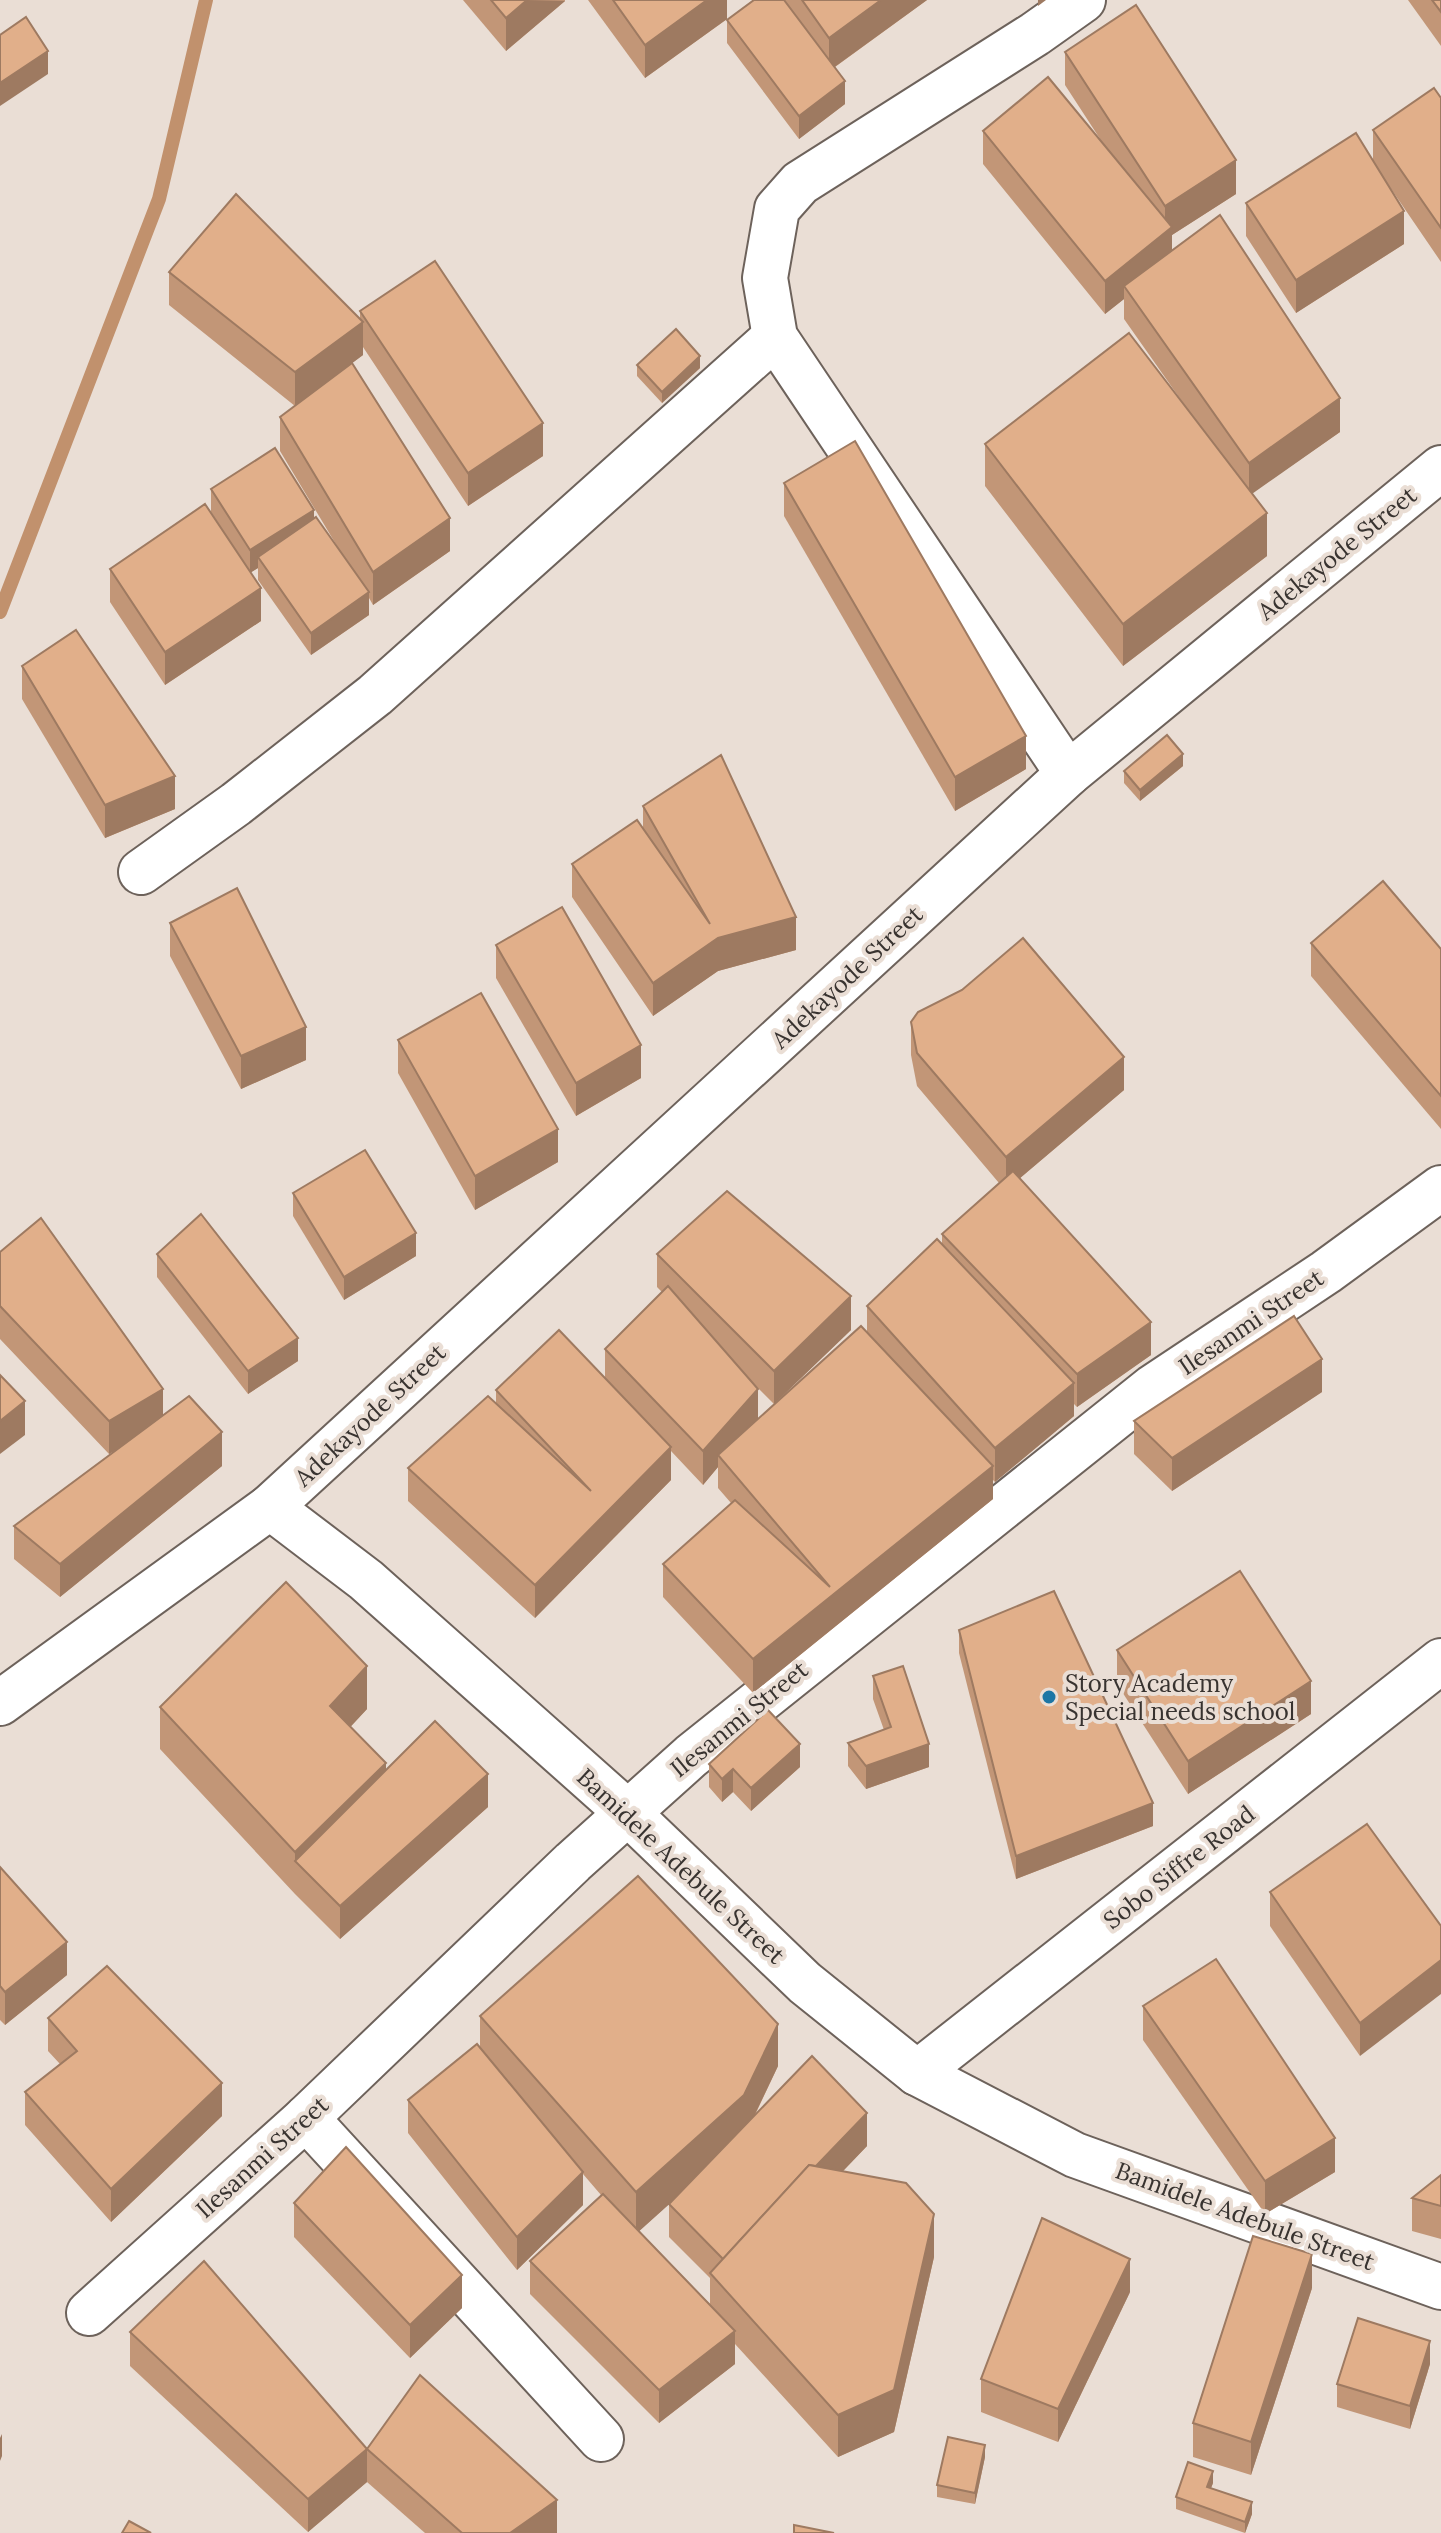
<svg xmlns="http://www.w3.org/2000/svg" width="1441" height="2533" font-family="Lora,serif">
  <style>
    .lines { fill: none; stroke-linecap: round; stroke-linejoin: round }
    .stream { stroke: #c1916d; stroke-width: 14 }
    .minor-casing { stroke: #6d625b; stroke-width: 48 }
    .minor { stroke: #fff; stroke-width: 44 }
    .wall { fill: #c29677; fill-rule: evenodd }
    .shaded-wall { fill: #9e7a61 }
    .building { fill: #e1af8a; stroke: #9e7a61; stroke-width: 2 }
    .poi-dot { fill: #1c76a5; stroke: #eaded5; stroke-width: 3 }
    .labels { text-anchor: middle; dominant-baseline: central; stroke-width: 8; stroke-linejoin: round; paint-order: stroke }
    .street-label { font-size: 24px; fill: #383330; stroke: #eaded5 }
    .poi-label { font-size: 24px; fill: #383330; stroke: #eaded5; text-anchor: start }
  </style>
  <rect width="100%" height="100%" fill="#eaded5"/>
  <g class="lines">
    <path class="stream" d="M0,612L159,199L206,0"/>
    <defs>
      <g id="minor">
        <path d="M1068,774L775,337L765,278L777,209L800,183L1035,34L1083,0"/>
        <path d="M141,872L236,804L375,695L775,337"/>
        <path d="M270,1507L1068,774L1441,468"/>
        <path d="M0,1703L270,1507L366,1580L628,1813L805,1983L917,2073L1075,2155L1441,2287"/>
        <path d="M917,2073L1441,1661"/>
        <path d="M306,2118L601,2439"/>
        <path d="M89,2313L306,2118L573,1862L691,1756L1153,1387L1326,1272L1441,1188"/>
      </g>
    </defs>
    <use href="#minor" class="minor-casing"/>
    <use href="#minor" class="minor"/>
  </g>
  <g class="wall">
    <path d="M463,0H565V1L506,51Z"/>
    <path d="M588,0H727V19L645,78Z"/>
    <path d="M754,0H927L835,67L845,104L799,139L727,43V20Z"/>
    <path d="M1408,0H1441V46Z"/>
    <path d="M1065,52L1236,194L1172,235V251L1340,432L1252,493L1267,556L1123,666L985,486V444L1188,410L1124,319V299L1105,314L983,164V131L1104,145L1065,85Z"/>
    <path d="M1441,98V262L1385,180L1404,244L1296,313L1246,236V203L1373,161V130Z"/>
    <path d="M169,272L360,320V311L543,456L468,506L363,347V355L352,363L450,551L373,605L369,598V615L311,655L258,580V568L251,572L261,621L165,685L110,602V569L225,534L211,512V489L314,519L343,556L280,451V417L295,406L169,305Z"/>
    <path d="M637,365L700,368L662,403L637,376Z"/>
    <path d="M784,483L1026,769L955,811L784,516Z"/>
    <path d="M22,666L175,809L105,838L22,699Z"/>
    <path d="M1183,766L1140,801L1124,783V771Z"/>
    <path d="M643,806L796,950L718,971L653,1016L572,897V864L643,828Z"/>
    <path d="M170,923L306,1060L241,1089L170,956Z"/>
    <path d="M1311,943L1441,949V1129L1311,976Z"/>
    <path d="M496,945L641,1078L576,1116L496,978Z"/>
    <path d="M911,1022L1124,1090L1020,1178L1151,1355L1077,1407L1074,1404V1416L995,1482L993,1480V1499L753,1693L663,1597V1564L731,1503L718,1488V1467L703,1485L671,1451V1480L535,1618L408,1501V1468L496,1403V1390L605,1379V1349L662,1292L657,1287V1254L851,1330L774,1404L754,1384L758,1419L867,1332V1306L942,1244V1234L999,1183L917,1086L911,1055Z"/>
    <path d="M398,1040L558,1162L475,1210L398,1073Z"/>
    <path d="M293,1193L416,1256L344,1300L293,1216Z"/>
    <path d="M0,1252L163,1416L222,1466L60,1597L14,1559V1526L118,1449L109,1454L0,1339Z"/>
    <path d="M157,1254L298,1361L248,1394L157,1277Z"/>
    <path d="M1322,1392L1172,1491L1134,1454V1421Z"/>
    <path d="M959,1630L1153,1826L1016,1879L959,1653Z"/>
    <path d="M1117,1650L1311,1714L1188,1794L1117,1684Z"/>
    <path d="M873,1676L929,1767L866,1789L848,1766V1743L884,1730L873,1699Z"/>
    <path d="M160,1707L367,1709L350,1727L386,1770L488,1807L340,1939L295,1894L160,1749Z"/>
    <path d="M709,1764L800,1767L751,1811L733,1792L722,1802L709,1787Z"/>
    <path d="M1367,1824L1360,2056L1270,1926V1892Z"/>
    <path d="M0,1867L67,1975L5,2025L0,2020Z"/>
    <path d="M1143,2006L1335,2172L1265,2214L1143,2040Z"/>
    <path d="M480,2016L778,2066L755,2115L867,2146L843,2171L934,2257L894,2432L838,2457L735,2344V2364L659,2423L530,2294V2261L601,2195L583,2174V2205L517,2270L408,2133V2100L480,2048ZM669,2204V2237L710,2278V2304L639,2231Z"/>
    <path d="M48,2018L222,2116L111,2222L25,2125V2092L60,2064L48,2051Z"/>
    <path d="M1441,2175V2239L1412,2231V2198Z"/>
    <path d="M294,2203L462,2308L410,2358L294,2237Z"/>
    <path d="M1312,2288L1251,2475L1193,2457V2423Z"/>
    <path d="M1130,2292L1058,2442L981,2412V2379Z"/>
    <path d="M130,2332L367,2482L308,2532L130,2366Z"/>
    <path d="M1430,2364L1410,2429L1337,2407V2384Z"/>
    <path d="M367,2449L557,2533H425L367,2482Z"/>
    <path d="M985,2457L975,2504L937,2497V2485Z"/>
    <path d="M1213,2483L1211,2488L1252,2514L1245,2533L1176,2509V2497Z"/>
  </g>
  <g class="shaded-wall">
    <path d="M527,0L565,1L506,51V18Z"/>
    <path d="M707,0H727V19L645,78V45Z"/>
    <path d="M881,0H927L829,71V38Z"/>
    <path d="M1038,0H1046L1038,6Z"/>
    <path d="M48,51V74L0,106V83Z"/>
    <path d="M845,81V104L799,139V116Z"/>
    <path d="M1236,160V194L1172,235V260L1124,286V299L1105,314V281L1165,232V206Z"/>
    <path d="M1404,211V244L1296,313V280Z"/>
    <path d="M363,322V355L295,406V372Z"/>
    <path d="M700,356V368L662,403V392Z"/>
    <path d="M1340,398V432L1249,496V463Z"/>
    <path d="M543,423V456L468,506V473Z"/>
    <path d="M314,510V533L258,557V568L250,573V550Z"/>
    <path d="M1267,513V556L1123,666V624Z"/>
    <path d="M450,518V551L373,605V572Z"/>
    <path d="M261,588V621L165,685V652Z"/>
    <path d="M369,592V615L311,655V633Z"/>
    <path d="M1026,736V769L955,811V777Z"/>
    <path d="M1183,754V766L1140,801V790Z"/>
    <path d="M175,776V809L105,838V805Z"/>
    <path d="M796,917V950L718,971L653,1016V983L718,938Z"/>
    <path d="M306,1027V1060L241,1089V1056Z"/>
    <path d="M641,1045V1078L576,1116V1083Z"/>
    <path d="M1124,1057V1090L1006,1190V1157Z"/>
    <path d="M558,1129V1162L475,1210V1176Z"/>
    <path d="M416,1233V1256L344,1300V1277Z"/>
    <path d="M851,1296V1330L774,1404V1371Z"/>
    <path d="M1151,1322V1355L1077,1407V1374Z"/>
    <path d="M298,1338V1361L248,1394V1371Z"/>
    <path d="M1322,1359V1392L1172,1491V1458Z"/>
    <path d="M1074,1383V1416L995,1482V1448Z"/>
    <path d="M163,1389V1422L109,1454V1421Z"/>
    <path d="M758,1389V1422L718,1455V1467L703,1485V1451Z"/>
    <path d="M25,1401V1435L0,1454V1421Z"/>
    <path d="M222,1432V1466L60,1597V1564Z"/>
    <path d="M671,1447V1480L535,1618V1585Z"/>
    <path d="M993,1466V1499L753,1693V1659Z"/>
    <path d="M367,1666V1709L330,1749V1706Z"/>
    <path d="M1311,1681V1714L1188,1794V1761Z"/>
    <path d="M800,1744V1767L751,1811V1788Z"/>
    <path d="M929,1744V1767L866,1789V1766Z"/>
    <path d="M386,1763V1805L295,1861V1852Z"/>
    <path d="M733,1769V1792L722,1802V1779Z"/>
    <path d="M488,1774V1807L340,1939V1906Z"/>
    <path d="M1153,1803V1826L1016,1879V1856Z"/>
    <path d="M67,1942V1975L5,2025V1992Z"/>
    <path d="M1441,1960V1994L1360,2056V2023Z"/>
    <path d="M778,2024V2066L744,2137L636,2234V2192Z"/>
    <path d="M222,2083V2116L111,2222V2189Z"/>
    <path d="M867,2113V2146L727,2292L725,2261Z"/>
    <path d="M1335,2138V2172L1265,2214V2181Z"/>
    <path d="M583,2172V2205L517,2270V2237Z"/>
    <path d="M934,2214V2257L894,2432L838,2457V2415Z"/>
    <path d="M1312,2254V2288L1251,2475V2442Z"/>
    <path d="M1130,2259V2292L1058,2442V2409Z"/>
    <path d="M462,2275V2308L410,2358V2325Z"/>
    <path d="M735,2331V2364L659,2423V2390Z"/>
    <path d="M1430,2341V2364L1410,2429V2406Z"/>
    <path d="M2,2434V2456L0,2461V2438Z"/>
    <path d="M985,2445V2457L975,2504V2493Z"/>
    <path d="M367,2449V2482L308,2532V2499Z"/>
    <path d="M1213,2471V2483L1207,2498V2487Z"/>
    <path d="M557,2500V2533H510Z"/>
    <path d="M1252,2502V2514L1245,2533V2522Z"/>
  </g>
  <g class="building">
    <path d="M491,0H527L506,18Z"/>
    <path d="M613,0H707L645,45Z"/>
    <path d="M754,0H784L845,81L799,116L727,20Z"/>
    <path d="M802,0H881L829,38Z"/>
    <path d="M1432,0H1441V12Z"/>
    <path d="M1136,5L1236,160L1165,206L1065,52Z"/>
    <path d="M26,17L48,51L0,83V35Z"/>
    <path d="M1048,77L1172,227L1105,281L983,131Z"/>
    <path d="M1434,88L1441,98V228L1373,130Z"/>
    <path d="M1356,133L1404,211L1296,280L1246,203Z"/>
    <path d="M236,194L363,322L295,372L169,272Z"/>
    <path d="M1220,215L1340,398L1249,463L1124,286Z"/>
    <path d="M435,261L543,423L468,473L360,311Z"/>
    <path d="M676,329L700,356L662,392L637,365Z"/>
    <path d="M1129,333L1267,513L1123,624L985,444Z"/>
    <path d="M352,363L450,518L373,572L280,417Z"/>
    <path d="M855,441L1026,736L955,777L784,483Z"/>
    <path d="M275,448L314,510L250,550L211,489Z"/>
    <path d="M205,504L261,588L165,652L110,569Z"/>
    <path d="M316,517L369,592L311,633L258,557Z"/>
    <path d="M76,630L175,776L105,805L22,666Z"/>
    <path d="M1167,735L1183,754L1140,790L1124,771Z"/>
    <path d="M721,755L796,917L718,938L653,983L572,864L637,820L710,924L643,806Z"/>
    <path d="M1383,881L1441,949V1096L1311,943Z"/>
    <path d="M237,888L306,1027L241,1056L170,923Z"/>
    <path d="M562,907L641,1045L576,1083L496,945Z"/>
    <path d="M1023,938L1124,1057L1006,1157L917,1053L911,1022L918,1012L962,990Z"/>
    <path d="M481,993L558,1129L475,1176L398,1040Z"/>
    <path d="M365,1150L416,1233L344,1277L293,1193Z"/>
    <path d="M1013,1171L1151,1322L1077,1374L942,1234Z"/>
    <path d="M727,1191L851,1296L774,1371L657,1254Z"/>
    <path d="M201,1214L298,1338L248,1371L157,1254Z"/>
    <path d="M41,1218L163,1389L109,1421L0,1306V1252Z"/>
    <path d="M937,1239L1074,1383L995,1448L867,1306Z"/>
    <path d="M668,1286L758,1389L703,1451L605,1349Z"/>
    <path d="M1294,1316L1322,1359L1172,1458L1134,1421Z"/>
    <path d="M861,1326L993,1466L753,1659L663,1564L735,1500L830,1587L718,1455Z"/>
    <path d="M559,1330L671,1447L535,1585L408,1468L488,1396L591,1491L496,1390Z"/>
    <path d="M0,1375L25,1401L0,1421Z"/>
    <path d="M189,1396L222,1432L60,1564L14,1526Z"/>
    <path d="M1240,1571L1311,1681L1188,1761L1117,1650Z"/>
    <path d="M286,1582L367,1666L330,1706L386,1763L295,1852L160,1707Z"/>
    <path d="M1054,1591L1153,1803L1016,1856L959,1630Z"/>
    <path d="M903,1666L929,1744L866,1766L848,1743L891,1727L873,1676Z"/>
    <path d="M768,1710L800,1744L751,1788L733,1769L722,1779L709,1764Z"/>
    <path d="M435,1721L488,1774L340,1906L295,1861Z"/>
    <path d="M1367,1824L1441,1926V1960L1360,2023L1270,1892Z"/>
    <path d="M0,1867L67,1942L5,1992L0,1986Z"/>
    <path d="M638,1876L778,2024L744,2095L636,2192L480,2016Z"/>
    <path d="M1216,1959L1335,2138L1265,2181L1143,2006Z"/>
    <path d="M107,1966L222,2083L111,2189L25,2092L77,2051L48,2018Z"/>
    <path d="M477,2044L583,2172L517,2237L408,2100Z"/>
    <path d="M812,2056L867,2113L816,2166L809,2165L723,2259L669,2204Z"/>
    <path d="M346,2147L462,2275L410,2325L294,2203Z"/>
    <path d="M809,2165L906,2183L934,2214L894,2390L838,2415L710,2273Z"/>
    <path d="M1441,2175V2206L1412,2198Z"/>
    <path d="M603,2194L735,2331L659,2390L530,2261Z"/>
    <path d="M1042,2218L1130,2259L1058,2409L981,2379Z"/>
    <path d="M1253,2236L1312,2254L1251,2442L1193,2423Z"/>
    <path d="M204,2261L367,2449L308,2499L130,2332Z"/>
    <path d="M1358,2318L1430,2341L1410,2406L1337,2384Z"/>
    <path d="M420,2375L557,2500L510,2533H462L367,2449Z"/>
    <path d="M948,2437L985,2445L975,2493L937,2485Z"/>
    <path d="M1188,2462L1213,2471L1207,2487L1252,2502L1245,2522L1176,2497Z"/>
    <path d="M129,2521L151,2533H122Z"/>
    <path d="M794,2525L834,2533H794Z"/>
  </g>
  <circle class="poi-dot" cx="1049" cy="1697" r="8"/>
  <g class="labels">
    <g class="street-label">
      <text transform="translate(1337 553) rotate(-39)">Adekayode Street</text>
      <text transform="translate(847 977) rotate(-43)">Adekayode Street</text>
      <text transform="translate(1251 1322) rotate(-34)">Ilesanmi Street</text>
      <text transform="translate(370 1415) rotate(-43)">Adekayode Street</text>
      <text transform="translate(739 1719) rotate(-39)">Ilesanmi Street</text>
      <text transform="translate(681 1866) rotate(43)">Bamidele Adebule Street</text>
      <text transform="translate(1179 1867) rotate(-38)">Sobo Siffre Road</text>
      <text transform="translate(262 2157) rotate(-42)">Ilesanmi Street</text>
      <text transform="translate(1245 2216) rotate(20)">Bamidele Adebule Street</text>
    </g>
    <g class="poi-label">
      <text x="1065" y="1683">Story Academy<tspan x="1065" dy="28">Special needs school</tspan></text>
    </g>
  </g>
</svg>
